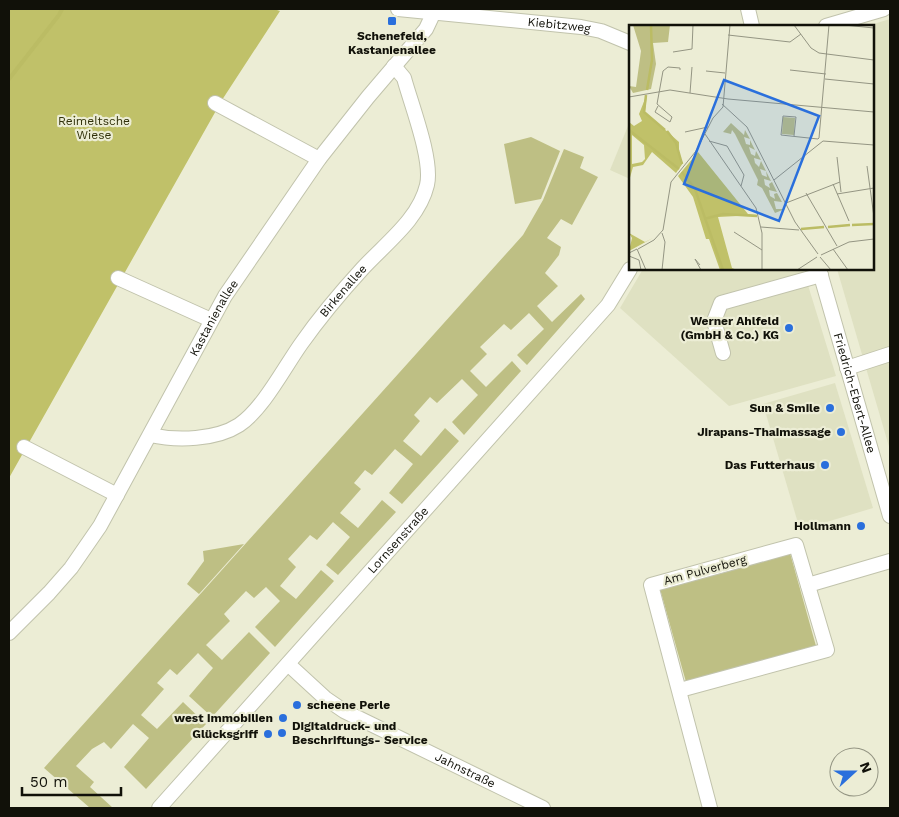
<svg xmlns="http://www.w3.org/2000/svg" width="899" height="817" font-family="'Work Sans',sans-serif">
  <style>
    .built { fill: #dfe1c2 }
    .green { fill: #bebf84 }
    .forest { fill: #c0c169 }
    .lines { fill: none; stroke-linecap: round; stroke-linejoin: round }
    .stream { stroke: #bbbc64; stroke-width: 4 }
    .minor-casing { stroke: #c1c3ac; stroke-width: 16 }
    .minor { stroke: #fff; stroke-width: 14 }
    .poi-dot { fill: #2a6fdc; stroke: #ecedd5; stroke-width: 2 }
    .labels { text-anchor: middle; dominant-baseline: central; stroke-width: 4.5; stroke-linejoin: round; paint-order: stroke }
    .street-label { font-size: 12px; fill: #111109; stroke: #ecedd5 }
    .poi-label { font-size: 12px; font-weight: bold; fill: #111109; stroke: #ecedd5; text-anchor: end }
    .park-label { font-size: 12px; fill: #303009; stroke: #ecedd5 }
    .inset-river { fill: none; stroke: #bbbc64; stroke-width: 2.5 }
    .inset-road { fill: none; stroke: #949583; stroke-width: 1 }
    .view { fill: #2a6fdc; fill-opacity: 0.15; stroke: #2a6fdc; stroke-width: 2.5 }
    .inset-edge { fill: none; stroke: #111109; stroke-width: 2.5 }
  </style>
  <rect width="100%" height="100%" fill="#ecedd5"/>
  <g class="built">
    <path d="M890,19V450L837,269H873V26H867Z"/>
    <path d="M630,121V179L610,170Z"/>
    <path d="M643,269H803L836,376L729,406L620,308Z"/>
    <path d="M835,383L873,508L800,530L763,404Z"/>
  </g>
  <g class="green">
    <path d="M531,137L560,151L541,199L515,204L504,144Z"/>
    <path d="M564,149L584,157L580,168L598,177L572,225L561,219L547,238L561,247L559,255L545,273L558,286L537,306L552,322L581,294L585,299L527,365L517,355L544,329L529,313L511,330L504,324L480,347L487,354L470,371L486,387L512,361L521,371L464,435L452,422L478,395L462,379L437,403L430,397L414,415L420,421L403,441L421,456L445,428L459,441L402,504L389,493L413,464L395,449L372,475L365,470L354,483L361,489L340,513L358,528L382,500L396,512L338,575L326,565L350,537L333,522L317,540L310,535L288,559L296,567L280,586L296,599L321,570L334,581L275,647L255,627L280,601L266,587L254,598L246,591L224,614L230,621L206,645L222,660L249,632L270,653L212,717L189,696L213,668L198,653L177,675L170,669L157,683L164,689L141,715L157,729L183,702L206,724L146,789L124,767L149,738L133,724L111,749L104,742L92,749L76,766L94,782L90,787L113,808H90L44,768L523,235L543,200Z"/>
    <path d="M244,544L199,594L187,584L204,561L203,551Z"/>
    <path d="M790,553L816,646L686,682L660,589Z"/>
  </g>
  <path class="forest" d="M10,9H274L280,11L222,100L9,478Z"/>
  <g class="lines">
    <path class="stream" d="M9,79L59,15L62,9"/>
    <defs>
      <g id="minor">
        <path id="s1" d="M398,9L581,27L601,31L630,43"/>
        <path d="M748,9L752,26"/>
        <path d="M826,26L884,9"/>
        <path d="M215,103L319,159"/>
        <path id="s2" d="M819,269L890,516"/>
        <path d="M118,278L211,320"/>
        <path d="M723,353L714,321L721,303L821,275"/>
        <path d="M847,368L890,354"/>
        <path id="s3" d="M150,435C177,441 216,440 239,425C263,409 284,368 301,344C320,317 341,292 363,268C386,243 419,219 427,185C433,160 411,104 404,78L394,66"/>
        <path d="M24,447L117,495"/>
        <path d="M808,585L890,561"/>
        <path id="s4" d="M9,633L49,593L71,568L100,526L225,296L319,159L368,97L426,29L434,12"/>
        <path id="s5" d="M288,664L325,698L344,711L543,808"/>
        <path d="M680,690L827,650L796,545L651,585L710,808"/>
        <path id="s6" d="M159,808L608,305L630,269"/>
      </g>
    </defs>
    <use href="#minor" class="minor-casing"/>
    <use href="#minor" class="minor"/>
  </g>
  <g class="poi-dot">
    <rect x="387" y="16" width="10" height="10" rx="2.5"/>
    <circle cx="789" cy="328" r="5"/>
    <circle cx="830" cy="408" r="5"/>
    <circle cx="841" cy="432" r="5"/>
    <circle cx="825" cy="465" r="5"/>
    <circle cx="861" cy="526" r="5"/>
    <circle cx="297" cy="705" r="5"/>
    <circle cx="283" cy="718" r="5"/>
    <circle cx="282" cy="733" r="5"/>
    <circle cx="268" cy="734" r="5"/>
  </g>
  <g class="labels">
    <g class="street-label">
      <text stroke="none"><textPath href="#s1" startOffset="162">Kiebitzweg</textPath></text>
      <text stroke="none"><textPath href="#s3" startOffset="262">Birkenallee</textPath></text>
      <text stroke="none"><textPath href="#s4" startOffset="378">Kastanienallee</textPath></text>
      <text stroke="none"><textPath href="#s2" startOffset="129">Friedrich-Ebert-Allee</textPath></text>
      <text stroke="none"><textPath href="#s6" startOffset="359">Lornsenstraße</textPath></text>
      <text transform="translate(705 570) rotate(-15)">Am Pulverberg</text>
      <text stroke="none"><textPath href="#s5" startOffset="208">Jahnstraße</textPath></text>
    </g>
    <g class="poi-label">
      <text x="392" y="36" text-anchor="middle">Schenefeld,<tspan x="392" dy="14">Kastanienallee</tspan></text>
      <text x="779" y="321">Werner Ahlfeld<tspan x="779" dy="14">(GmbH &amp; Co.) KG</tspan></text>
      <text x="820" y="408">Sun &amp; Smile</text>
      <text x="831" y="432">Jirapans-Thaimassage</text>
      <text x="815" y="465">Das Futterhaus</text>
      <text x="851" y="526">Hollmann</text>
      <text x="307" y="705" text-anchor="start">scheene Perle</text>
      <text x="273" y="718">west immobilien</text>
      <text x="292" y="726" text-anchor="start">Digitaldruck- und<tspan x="292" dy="14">Beschriftungs- Service</tspan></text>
      <text x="258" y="734">Glücksgriff</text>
    </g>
    <g class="park-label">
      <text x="94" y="121">Reimeltsche<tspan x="94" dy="14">Wiese</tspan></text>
    </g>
  </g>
  <g transform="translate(629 25)">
    <rect width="245" height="245" fill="#ecedd5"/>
    <path d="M4,0H41L39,17L24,18L27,39L22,64L4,68L0,61L7,62L12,26ZM154,92L166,93L165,110L153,109ZM102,98L115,110L116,105L121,114L115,112L117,119L121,120V115L126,125L120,122L122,129L126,131L127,126L132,135L125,133L126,138L130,142L132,136L137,146L131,144L133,150L138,152L137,146L142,156L135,154L136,160L141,163L140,159L143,157L148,167L140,165L141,171L146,174L145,169L148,168L153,177L145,176L147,184H156L146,188L133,163L128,160L129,155L106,109L103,105L102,109L94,107Z" fill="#bebf84"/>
    <path d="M18,69L16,87L50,117V131L54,138L47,148L23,127L14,140L4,142L0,156V97L5,101L13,96L10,89ZM3,110L15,120L16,134L13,137L3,139ZM69,127L119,189L128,190L89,192L103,243L108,245H91L80,214H77L64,172L49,151ZM0,208L16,217L24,213L0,226L3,213Z" fill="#c0c169" fill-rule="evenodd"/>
    <path class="inset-river" d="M18,65L23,35L22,0M17,70L15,87L36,105M0,105L50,144M38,106L47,118L53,139M53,147L66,164L94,245M75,194L94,189L128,191M223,200L245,199M199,202L221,200M172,204L195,202"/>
    <path class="inset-road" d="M165,0L182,23L190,28L245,35M215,0L245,3M99,10L161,17L172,9M44,27L63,24L64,0M161,45L197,49M77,46L96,48M196,54L245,59M61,68L63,42M0,72L41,65L99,74L245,87M93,79L118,102L166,197L189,229M29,81L26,87L41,97L43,92L28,79L34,46L39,42L51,43V45M94,82L101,0M56,107L79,102M76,109L127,183L133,208V245M165,111L167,92L154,91L152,110L189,114L190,113L200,0M80,116L98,121L115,150L112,161M208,132L212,167M238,141L245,192M145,155L194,116L245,120M204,159L220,196M177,168L208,221M208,169L245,163M157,178L211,157M132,202L170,205M105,207L133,225M9,224L25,215L34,205L42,157L67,126L84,93L94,82M204,224L219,245M0,228L8,224L17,245M192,230L220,217L245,214M0,231L10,235L12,245M191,232L202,245M71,240L66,234L72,245M33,245L36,217L33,208M168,245L188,232"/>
    <path class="view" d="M95,55L190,91L150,196L55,159Z"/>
    <rect width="245" height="245" class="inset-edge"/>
  </g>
  <rect width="899" height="817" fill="none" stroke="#111109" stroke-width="20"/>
  <g transform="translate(854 772) rotate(69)"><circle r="24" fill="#ecedd5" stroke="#949583"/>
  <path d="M0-4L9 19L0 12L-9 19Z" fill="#2a6fdc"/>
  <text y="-8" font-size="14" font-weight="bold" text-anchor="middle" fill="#111109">N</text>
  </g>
  <path d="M22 787v8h99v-8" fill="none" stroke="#111109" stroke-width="2.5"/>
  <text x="30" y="787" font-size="15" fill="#111109" stroke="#ecedd5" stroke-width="4" paint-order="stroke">50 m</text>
</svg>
